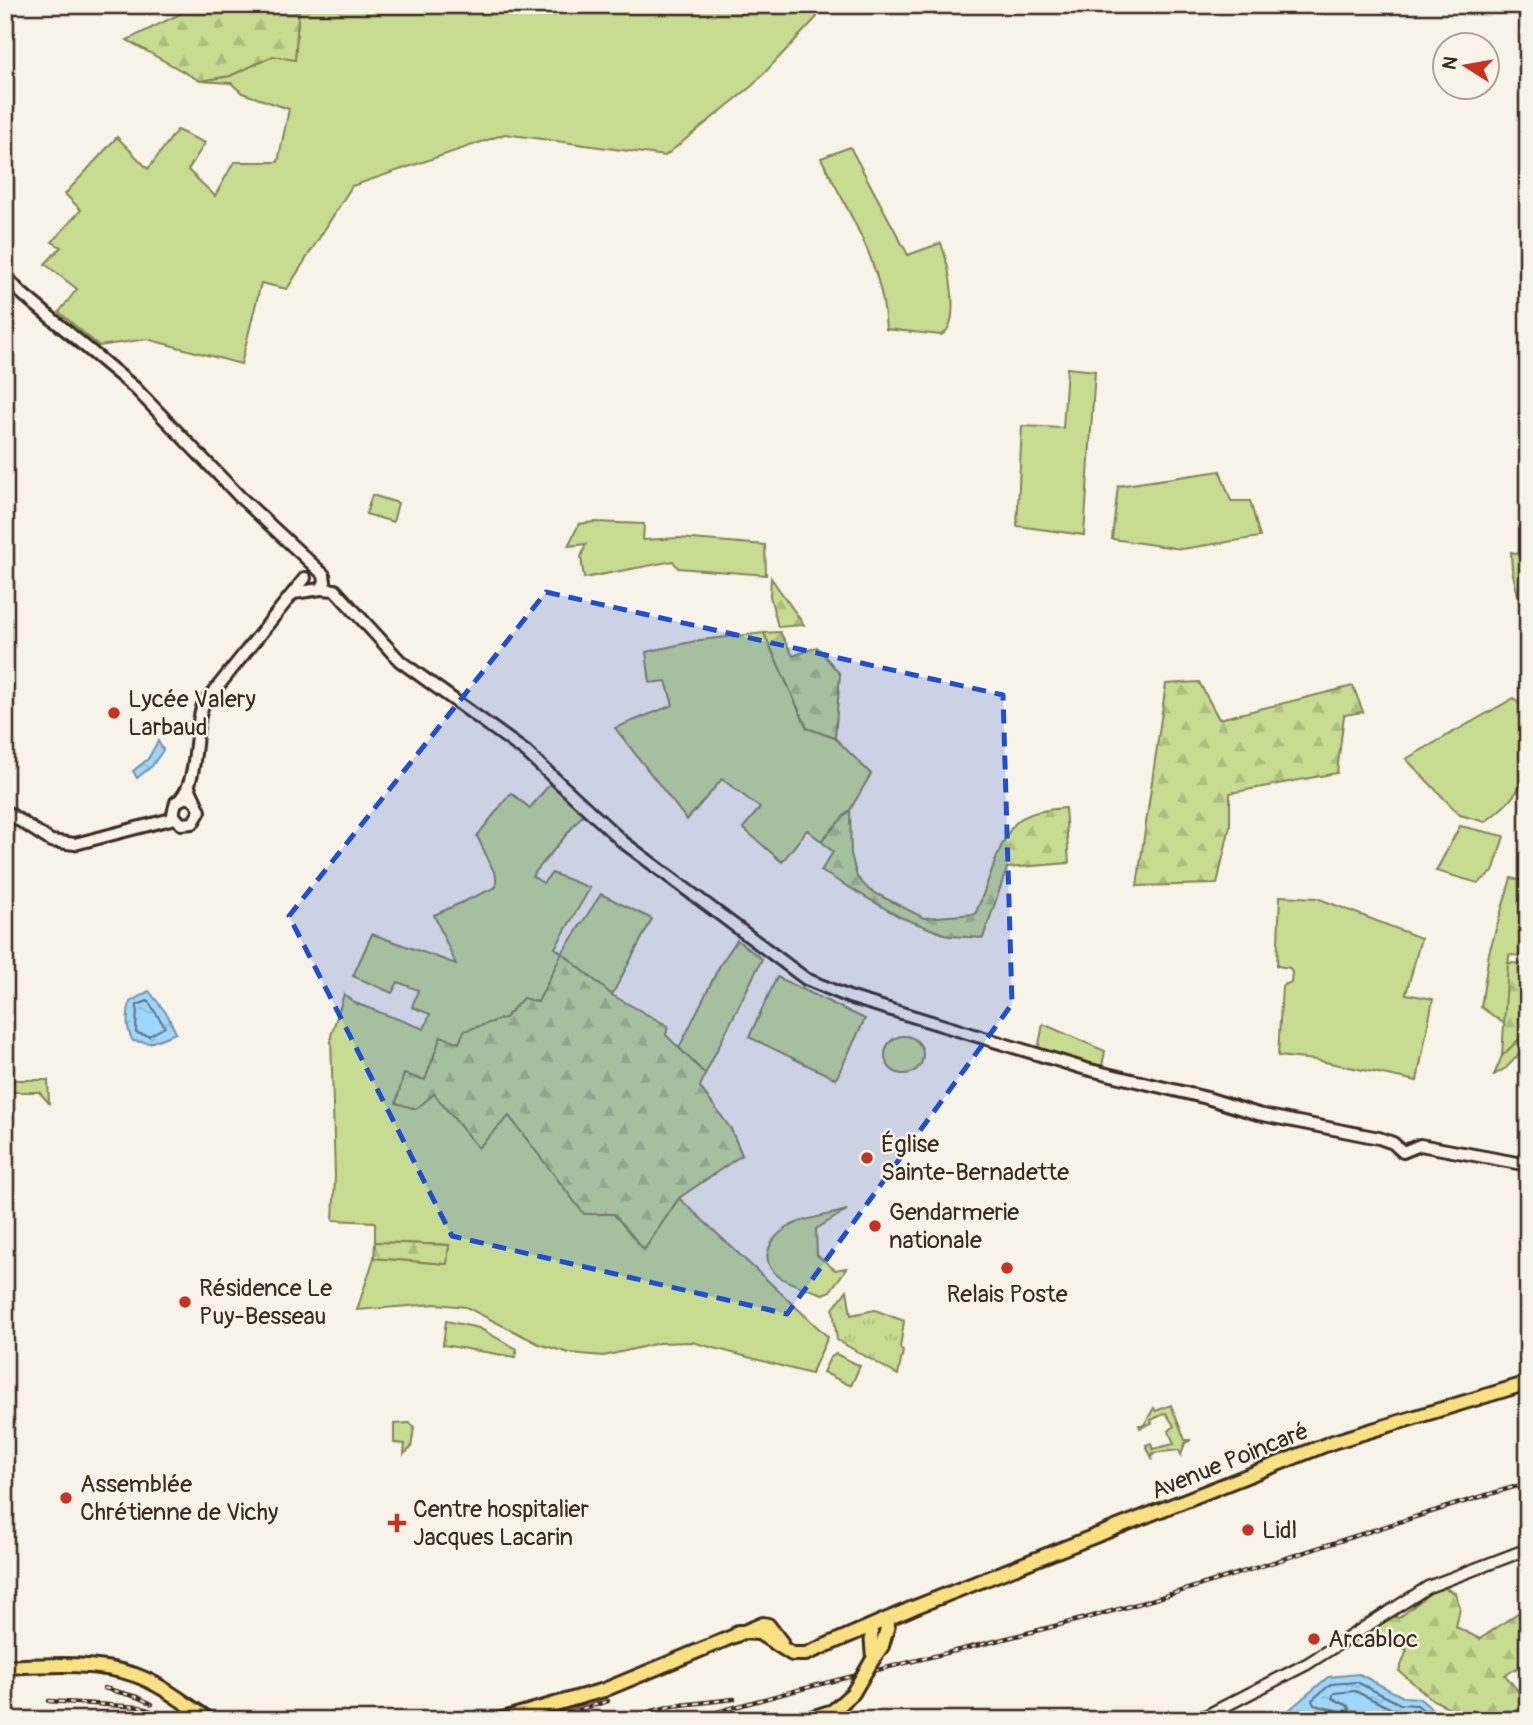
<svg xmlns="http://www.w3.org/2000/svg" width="1533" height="1725" font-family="Pangolin,sans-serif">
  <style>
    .green { fill: #c8dc91; stroke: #828358; stroke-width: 2 }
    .forest { fill: url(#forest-firs); stroke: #828358; stroke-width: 2 }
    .park { fill: url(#park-tufts); stroke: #828358; stroke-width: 2 }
    .water { fill: url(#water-ripples); stroke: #7692a4; stroke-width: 2 }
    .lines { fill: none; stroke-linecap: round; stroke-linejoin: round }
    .shore { stroke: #626f77; stroke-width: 2 }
    .tertiary-casing { stroke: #3b2a1e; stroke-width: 15 }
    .secondary-casing { stroke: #3b2a1e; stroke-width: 16 }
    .primary-casing { stroke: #3b2a1e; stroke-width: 18 }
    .tertiary { stroke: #f7f3e8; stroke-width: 10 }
    .secondary { stroke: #f7f3e8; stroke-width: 10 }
    .primary { stroke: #f8e181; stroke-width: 12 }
    .rail-casing { stroke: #3b2a1e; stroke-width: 4.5 }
    .rail { stroke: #f7f3e8; stroke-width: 2; stroke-dasharray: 5; stroke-linecap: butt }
    .primary-bridge-casing { stroke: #3b2a1e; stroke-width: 18; stroke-linecap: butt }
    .primary-bridge { stroke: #f8e181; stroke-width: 12 }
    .marked { fill: #1d4ed8; fill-opacity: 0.2; stroke: #1d4ed8; stroke-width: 5; stroke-dasharray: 14 9; stroke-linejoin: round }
    .poi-dot { fill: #c8321e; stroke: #f7f3e8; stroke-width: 2.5 }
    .labels { text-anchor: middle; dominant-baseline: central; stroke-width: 5; stroke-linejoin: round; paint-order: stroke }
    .poi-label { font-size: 24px; fill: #3b2a1e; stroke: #f7f3e8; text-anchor: start }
    .street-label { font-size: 24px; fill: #3b2a1e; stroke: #f7f3e8 }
  </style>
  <defs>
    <pattern id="forest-firs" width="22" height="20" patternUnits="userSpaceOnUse" patternTransform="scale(1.75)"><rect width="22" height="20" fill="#c8dc91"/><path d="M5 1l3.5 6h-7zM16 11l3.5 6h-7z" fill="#adbd7d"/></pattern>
    <pattern id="park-tufts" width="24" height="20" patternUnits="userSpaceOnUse" patternTransform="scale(1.75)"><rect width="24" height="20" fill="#c8dc91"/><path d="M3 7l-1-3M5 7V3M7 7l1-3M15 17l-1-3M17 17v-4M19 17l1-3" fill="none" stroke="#adbd7d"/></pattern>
    <pattern id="water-ripples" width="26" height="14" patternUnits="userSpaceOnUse" patternTransform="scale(1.75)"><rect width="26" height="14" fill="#9dd7fd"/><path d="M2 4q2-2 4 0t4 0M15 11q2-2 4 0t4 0" fill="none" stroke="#88b9d8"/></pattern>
  </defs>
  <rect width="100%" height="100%" fill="#f7f3e8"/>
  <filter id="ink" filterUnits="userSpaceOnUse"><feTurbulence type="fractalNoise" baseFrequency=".0143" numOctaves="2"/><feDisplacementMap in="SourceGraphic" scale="14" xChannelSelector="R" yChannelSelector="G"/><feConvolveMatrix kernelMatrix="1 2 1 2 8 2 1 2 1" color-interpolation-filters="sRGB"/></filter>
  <g filter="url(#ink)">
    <g class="green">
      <path d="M299,5H819L817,17L753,85L665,156L505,134L352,186L287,289L261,283L241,364L147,339L99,346L59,312L77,289L45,264L61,247L52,242L81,210L65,194L117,137L148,169L177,130L205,143L188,170L215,196L234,162H278L289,109L242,93L231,83L200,81L230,76L273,56L295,59Z"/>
      <path d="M850,147L908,255L941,243C948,263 963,325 941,335L886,329C883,263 850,216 821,158Z"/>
      <path d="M1067,368L1095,371L1084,535L1017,526L1022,426L1063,428Z"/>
      <path d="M1220,471L1231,501H1250L1260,537L1182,549L1112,539L1118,486Z"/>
      <path d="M594,522L644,524L643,540L679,538L765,545L766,575L678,568L673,561L584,578L581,557L586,544L568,546L579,524Z"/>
      <path d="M764,633L807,728L835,738L871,774L850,810L821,841L807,830L782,862L743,828L760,808L722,779L687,820L615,728L673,705L666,681L650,683L646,652L700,640Z"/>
      <path d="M1514,698L1528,713C1528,773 1533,785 1485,822L1460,815L1406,759Z"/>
      <path d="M553,780L586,811L532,876L543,883L552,873L590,888L555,948L562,953L601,894L652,919L612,995L562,953L538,1003L523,998L505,1018L465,1031L434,1093L509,1116L543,1159L614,1214L644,1249L679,1198L828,1337L811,1374L692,1342L659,1343L604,1356L569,1353L539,1344L466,1307L436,1304L357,1310L374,1258L446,1264L449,1245L375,1242V1222L333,1220L335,1176L331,1036L344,994L355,1003L424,1029L430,1014L412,1007L418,990L398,982L392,993L353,976L372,934L456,964L434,915L496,887V876L477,836L511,793L530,808Z"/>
      <path d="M1460,826L1504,836L1493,872L1478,883L1436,871Z"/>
      <path d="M1511,878L1528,882V956L1509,955L1506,1025L1481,1007L1489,953Z"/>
      <path d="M1280,896L1317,898L1421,938L1406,994L1433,999L1417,1081L1315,1060L1278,1056L1282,986L1291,982L1292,972L1290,968L1277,966Z"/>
      <path d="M737,940L762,959L705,1074L679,1048L720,965Z"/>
      <path d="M777,977L865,1019L836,1079L749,1037Z"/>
      <path d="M1043,1024L1105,1051L1102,1066L1038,1050Z"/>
      <path d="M1528,1030V1045L1506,1068L1494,1075L1502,1056Z"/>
      <circle cx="904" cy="1055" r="19"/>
      <path d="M5,1080H48L49,1103L39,1092H5Z"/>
      <path d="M847,1210L816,1229L817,1255L835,1270L847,1268L830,1291L823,1294C801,1286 756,1278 770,1246C774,1237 784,1228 794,1224C810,1217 830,1215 847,1210Z"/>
      <path d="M446,1321L479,1328L517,1349L515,1357L443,1345Z"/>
      <path d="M836,1354L860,1366L851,1386L823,1372L830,1358Z"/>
      <path d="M1171,1405L1185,1440H1191L1185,1443L1181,1455L1179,1450L1153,1453L1152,1458L1146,1445L1151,1443L1153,1449L1174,1444L1169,1431L1174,1426L1166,1413L1151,1420L1152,1423L1140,1428L1139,1425H1144L1154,1408L1156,1411Z"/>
      <path d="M394,1424L410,1423L414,1427L411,1448L404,1454L405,1444L394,1443Z"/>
    </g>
    <g class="forest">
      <path d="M180,5H299L295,60L273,56L230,76L200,81L127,40L182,13Z"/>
      <path d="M1511,552L1528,556V609L1522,612L1512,570Z"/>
      <path d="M771,578L804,625L778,627L770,596Z"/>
      <path d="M780,632L793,656L817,647L840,674L835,738L807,728L764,633Z"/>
      <path d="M1199,682L1219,719L1353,686L1363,712L1344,715L1337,773L1230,793V826L1217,884L1137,886L1166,684Z"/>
      <path d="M1065,808L1069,863L1007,868L983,938L949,936L900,917L821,871L833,852L821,841L850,810L851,854L857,877L869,890L924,918L975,914C987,891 999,835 1019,820C1032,811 1050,809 1065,808Z"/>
      <path d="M562,953L612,995L668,1026L666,1035L705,1074L700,1087L731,1129L742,1155L679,1198L644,1250L614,1214H584L509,1116L478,1148L434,1094L416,1109L396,1103L404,1074L425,1080L441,1036L459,1043L464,1031L505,1018L523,998L538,1002Z"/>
      <path d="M1508,963L1528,964V1030L1502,1056Z"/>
      <path d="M375,1242L449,1245L447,1264L374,1258Z"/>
      <path d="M1445,1588L1455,1593L1460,1608L1456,1627L1480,1639L1528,1606V1662L1505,1675L1528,1703V1720H1460L1448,1707L1433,1700L1399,1671L1407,1650L1378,1641L1376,1627L1393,1616L1399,1618L1431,1592Z"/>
    </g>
    <g class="park">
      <path d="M372,495L398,503L393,522L366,514Z"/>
      <path d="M847,1290L851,1315L875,1310L904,1321L900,1348L903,1351L898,1375L837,1340L833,1309Z"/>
    </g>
    <g class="water">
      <path d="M158,741L163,750L152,766L137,778L133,771L148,759Z"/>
      <path d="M149,991L167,1014L176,1033L150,1043L133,1041C126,1030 127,1014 130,1002Z"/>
      <path d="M1359,1674L1403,1697L1419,1698L1445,1720H1352L1313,1711L1304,1720H1268L1282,1716L1328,1677Z"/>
    </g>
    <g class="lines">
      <g class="shore">
        <path d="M148,1001L165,1027L149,1036L136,1033L137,1005Z"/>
        <path d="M1344,1720L1340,1711L1314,1705L1312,1700L1331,1684L1357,1682L1400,1704L1417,1705L1436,1720"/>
        <path d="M1353,1720L1348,1706L1332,1698L1334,1693L1355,1691L1396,1711L1413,1714L1422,1720"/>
      </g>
      <defs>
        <path id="tertiary" d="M1198,1720L1307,1664L1428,1587L1528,1549"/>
        <g id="secondary">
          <path d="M5,275L20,292L135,388L240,497L324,575L325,582L321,589L294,593"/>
          <path d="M321,589L335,590L400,661L526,752L623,842L806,979L849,997L1086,1069L1207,1098L1258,1114L1379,1138L1393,1143L1403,1152L1420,1145L1528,1165"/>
          <path d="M189,787L200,811L193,823L181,824L173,814L176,802L186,797L194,800"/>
          <path d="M181,798C199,778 193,731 203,705L305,578"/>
          <path d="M5,811L51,841L75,844L175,818"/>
        </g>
        <g id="primary">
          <path d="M738,1632L759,1633L792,1654H806L915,1607L1333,1442L1528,1383"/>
          <path d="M871,1632L873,1659"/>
          <path d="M873,1659L882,1646L888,1625"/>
          <path d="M5,1667C46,1665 96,1661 135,1675C161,1684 187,1705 210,1720"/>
          <path d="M499,1720L604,1690L763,1624L768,1625L781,1642"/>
          <path d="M804,1720L833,1711L853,1693"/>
        </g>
      </defs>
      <use href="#tertiary" class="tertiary-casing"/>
      <use href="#secondary" class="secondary-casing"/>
      <use href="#primary" class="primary-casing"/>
      <use href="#tertiary" class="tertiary"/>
      <use href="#secondary" class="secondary"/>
      <use href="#primary" class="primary"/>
      <defs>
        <g id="rail">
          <path d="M104,1688L137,1697L152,1704"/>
          <path d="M49,1701L139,1707L177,1720"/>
          <path d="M544,1720L608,1701"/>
          <path d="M617,1720L672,1706L734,1699"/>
          <path d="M690,1720C834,1677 982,1647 1127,1607C1261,1569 1393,1521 1528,1483"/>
        </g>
      </defs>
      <use href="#rail" class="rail-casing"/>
      <use href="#rail" class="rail"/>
      <defs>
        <path id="primary-bridge" d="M853,1693L873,1659"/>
      </defs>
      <use href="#primary-bridge" class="primary-bridge-casing"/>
      <use href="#primary-bridge" class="primary-bridge"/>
    </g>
  </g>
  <path class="marked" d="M546,592L1003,695L1012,1004L787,1314L452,1236L289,916Z"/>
  <g class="poi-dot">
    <circle cx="114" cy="713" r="7"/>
    <circle cx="867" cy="1158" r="7"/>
    <circle cx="875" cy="1226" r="7"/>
    <circle cx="1007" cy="1268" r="7"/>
    <circle cx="185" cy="1302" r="7"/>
    <circle cx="66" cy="1498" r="7"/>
    <path d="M393.5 1512.5h7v7h7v7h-7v7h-7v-7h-7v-7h7z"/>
    <circle cx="1248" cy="1530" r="7"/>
    <circle cx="1314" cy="1639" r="7"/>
  </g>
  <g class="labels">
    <g class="poi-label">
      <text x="128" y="699">Lycée Valery<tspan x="128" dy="28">Larbaud</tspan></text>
      <text x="881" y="1144">Église<tspan x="881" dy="28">Sainte-Bernadette</tspan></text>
      <text x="889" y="1212">Gendarmerie<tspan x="889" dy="28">nationale</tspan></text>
      <text x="199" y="1288">Résidence Le<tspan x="199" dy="28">Puy-Besseau</tspan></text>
      <text x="1007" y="1294" text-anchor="middle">Relais Poste</text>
      <text x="80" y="1484">Assemblée<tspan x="80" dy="28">Chrétienne de Vichy</tspan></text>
      <text x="413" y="1509">Centre hospitalier<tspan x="413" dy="28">Jacques Lacarin</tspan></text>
      <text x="1262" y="1530">Lidl</text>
      <text x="1328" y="1639">Arcabloc</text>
    </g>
    <g class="street-label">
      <text transform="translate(1230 1461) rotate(-22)">Avenue Poincaré</text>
    </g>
  </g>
  <rect width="1533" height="1725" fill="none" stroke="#f7f3e8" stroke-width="28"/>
  <rect x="14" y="14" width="1505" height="1697" fill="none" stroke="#3b2a1e" stroke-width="2.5" filter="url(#ink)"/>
  <g transform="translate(1466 66) rotate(281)"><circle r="33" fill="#f7f3e8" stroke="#aca397" stroke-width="2"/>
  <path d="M0-5L12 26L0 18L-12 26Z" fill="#c8321e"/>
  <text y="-10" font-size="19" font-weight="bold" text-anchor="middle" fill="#3b2a1e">N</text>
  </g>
</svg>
